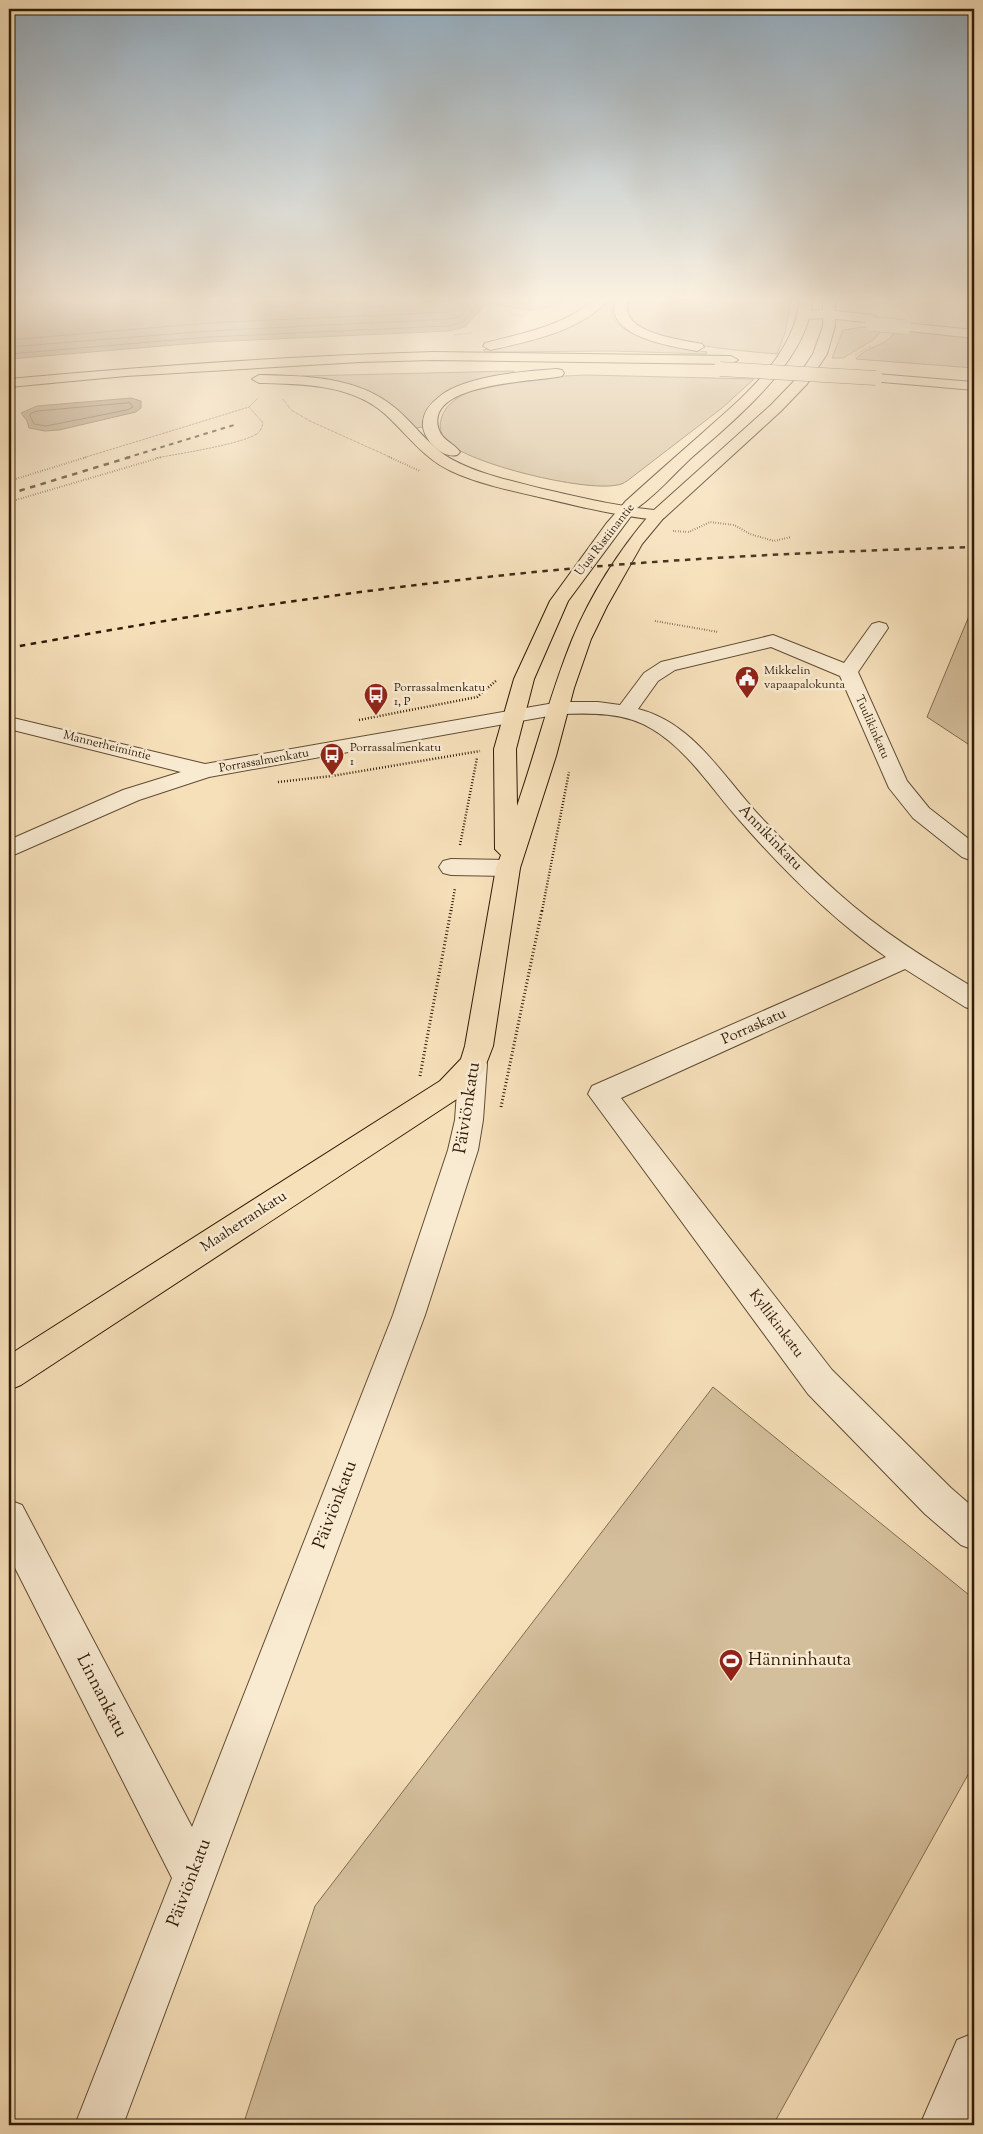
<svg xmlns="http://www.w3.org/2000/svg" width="983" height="2134" font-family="'Sorts Mill Goudy',serif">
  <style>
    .green { fill: #d4bf9c; stroke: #826d52 }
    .water { fill: #b29d7d; stroke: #7e694e }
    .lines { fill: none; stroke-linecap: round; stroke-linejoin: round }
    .shore { stroke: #705c42; stroke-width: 1 }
    .minor-casing { stroke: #614c34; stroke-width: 2 }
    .major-casing { stroke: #2f1b07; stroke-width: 2 }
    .highway-casing { stroke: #2f1b07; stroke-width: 2 }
    .path-far3 { stroke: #2f1b07; stroke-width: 1; stroke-dasharray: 0.5 1; stroke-linecap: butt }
    .path-far2 { stroke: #2f1b07; stroke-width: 2; stroke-dasharray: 0.5 2; stroke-linecap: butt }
    .path-far1 { stroke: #2f1b07; stroke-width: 2.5; stroke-dasharray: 1 2; stroke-linecap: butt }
    .path { stroke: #2f1b07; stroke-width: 3; stroke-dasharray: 1 2.5; stroke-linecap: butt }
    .minor { fill: #f9ebd2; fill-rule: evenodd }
    .major { fill: #f6e0ba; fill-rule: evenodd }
    .highway { fill: #f6e0ba; fill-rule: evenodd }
    .rail-far1 { stroke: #2f1b07; stroke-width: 2; stroke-dasharray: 4.5 4.5; stroke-linecap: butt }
    .rail { stroke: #2f1b07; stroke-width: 2.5; stroke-dasharray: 5.5 5.5; stroke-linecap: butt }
    .minor-bridge-casing { stroke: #614c34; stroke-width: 15; stroke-linecap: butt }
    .highway-bridge-casing { stroke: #2f1b07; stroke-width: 15; stroke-linecap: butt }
    .minor-bridge { stroke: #f9ebd2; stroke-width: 14 }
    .highway-bridge { stroke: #f6e0ba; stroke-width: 14 }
    .labels { text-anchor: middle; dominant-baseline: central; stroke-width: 5; stroke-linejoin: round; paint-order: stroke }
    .far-street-label { font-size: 12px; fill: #2f1b07; stroke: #f9ebd2 }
    .far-poi-label { font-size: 12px; fill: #2f1b07; stroke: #f9ebd2; text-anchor: start }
    .street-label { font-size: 15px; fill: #2f1b07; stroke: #f9ebd2 }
    .near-street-label { font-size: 18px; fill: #2f1b07; stroke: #f9ebd2 }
    .near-poi-label { font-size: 18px; fill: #2f1b07; stroke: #f9ebd2; text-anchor: start }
  </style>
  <rect width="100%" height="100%" fill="#f6e0ba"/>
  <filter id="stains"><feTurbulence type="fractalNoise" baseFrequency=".004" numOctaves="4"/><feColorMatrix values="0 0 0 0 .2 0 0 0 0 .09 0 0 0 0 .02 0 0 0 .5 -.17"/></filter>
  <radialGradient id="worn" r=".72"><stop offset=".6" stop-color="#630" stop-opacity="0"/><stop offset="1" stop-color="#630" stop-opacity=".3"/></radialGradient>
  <g class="green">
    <path d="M489,299H568C539,317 517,308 487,302Z"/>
    <path d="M608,299H616C614,304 611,308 612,314C617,339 686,349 707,352L706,354L612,351L486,352L483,350C528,342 576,333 608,299Z"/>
    <path d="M630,299H791L785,333L777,354C745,351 653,345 633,320C627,313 628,307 630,299Z"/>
    <path d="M863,327L884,328L873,340L843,358H832L843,330Z"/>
    <path d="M896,329L974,337V368L856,359C867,345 889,347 896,329Z"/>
    <path d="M514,371V373L438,398L425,413L423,427L415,428L391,405L302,379V376Z"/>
    <path d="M586,375L754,379L722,408L627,481C624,483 620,485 617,485C585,492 468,464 446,441C441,435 439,427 441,420C450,377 551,377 586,375Z"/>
    <path d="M974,604V748L927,717Z"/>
    <path d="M713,1387L974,1599V1764L773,2125H243L315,1906Z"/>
  </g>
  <g class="water">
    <path d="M9,299H490L465,327L449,331L209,342L9,359Z"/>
    <path d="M131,398L141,401V408L136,412L59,430L45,431L29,428L27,421L21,413L37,406Z"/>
  </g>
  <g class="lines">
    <g class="shore">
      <path d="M9,340L208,323L447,312L455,310L465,299"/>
      <path d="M9,347L209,331L448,319L459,317L475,299"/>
      <path d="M9,354L209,337L448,326L463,322L483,299"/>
      <path d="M130,403L133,407L127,410L46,426L34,424L30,416L31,413L38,411Z"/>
    </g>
    <defs>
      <g id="minor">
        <path d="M827,310L873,315L879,319L873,323L827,318L802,319L796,315L802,311Z"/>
        <path d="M905,323L974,330V338L900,330L899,327Z"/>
        <path d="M879,622L886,624L888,628L858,672L907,781L929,808L974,843V859L970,860L962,857L913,818L889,788L840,676L771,647L675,670L658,681L638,709C691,722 721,773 756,812C782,840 809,867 837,892C879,930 926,959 974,988V1010L965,1007L905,969L621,1098L832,1370L951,1488L974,1508V1550L961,1545L925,1514L808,1394L588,1094L592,1086L886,957C831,918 785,872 741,822C713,791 689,751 652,729C625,712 591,713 560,714L209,777L139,800L9,857V840L123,790L181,772L9,729V717L205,764L560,702H598L620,705L644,673L661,662L773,635L844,663L872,624Z"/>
        <path d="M451,859L508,860L516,862L520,868L516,874L508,876L451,875L443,873L439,867L443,861Z"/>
        <path d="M473,1053L483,1056L487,1064L483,1120L478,1150L425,1315L123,2125H75L172,1878L9,1556V1500L22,1505L192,1827L393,1315L448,1150L455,1120L459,1064L463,1056Z"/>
        <path d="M974,2033V2112L968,2125H920L957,2040Z"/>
      </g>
      <path id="major" d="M632,499L638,501L640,504L568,601L534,679L516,749L517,806C536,751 550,694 572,640C591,594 620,549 652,512H664L666,515L642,544L607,606L591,639L574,688L556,756L520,868L493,1046L483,1072L460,1097L21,1385L9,1390V1355L440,1081L461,1059L465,1046L496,868L501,855L495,849L494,749L514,679L550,601L606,524L626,501Z"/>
      <g id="highway">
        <path d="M595,299H608C583,331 527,342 490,350L483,346L485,343C525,333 563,326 595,299Z"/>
        <path d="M616,299H628C628,302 626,307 627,310C630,334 683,340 702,344L704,347L697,351C675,347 619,339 614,311C614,308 615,302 616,299Z"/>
        <path d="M800,299H812C810,360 733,421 690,459C673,475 656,495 637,508L654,510L771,405L797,378L813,354L823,326V299H835V326L827,354L807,384L781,411L664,518L658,520C617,516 578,506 539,497C509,490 479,484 451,471C423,458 407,434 385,414C351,384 302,384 259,383L252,379L259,375C305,376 356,376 394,407C414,423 429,447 453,460C481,475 513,481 543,489C571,495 598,502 625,506L624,504L626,501C650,479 674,458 698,437C739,400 794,358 800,299Z"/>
        <path d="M433,352L731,356L738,360L731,364L433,360L360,362L126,376L9,387V379C150,366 291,356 433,352Z"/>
        <path d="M557,369L562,370L564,373L562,376C538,382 422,382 439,430C443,441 454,443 460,452L457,455C442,459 421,438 423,422C424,411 430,404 439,397C463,376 525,371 557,369Z"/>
        <path d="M876,374L974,382V390L871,381L869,378Z"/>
      </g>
    </defs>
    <use href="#minor" class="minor-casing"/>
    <use href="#major" class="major-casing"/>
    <use href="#highway" class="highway-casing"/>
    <g class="path-far3">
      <path d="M507,299L502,307L510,313L522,316"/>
      <path d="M521,318L543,299"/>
      <path d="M454,335L472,333"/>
      <path d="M855,355L871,346"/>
      <path d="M283,399L291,410L310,421L392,458"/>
      <path d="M83,458L249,407"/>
      <path d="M156,458C177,454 244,444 258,433C261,430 262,427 263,423L249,407L258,398"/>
    </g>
    <g class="path-far2">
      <path d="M389,457L420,471"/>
      <path d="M9,481L87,457"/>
      <path d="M9,502L162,457"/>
      <path d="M673,531L689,532L710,522L734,525L750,534L774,541L791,537"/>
      <path d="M655,621L718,632"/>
    </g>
    <g class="path-far1">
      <path d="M359,720L477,697L497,680"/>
      <path d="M278,782L332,776L480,751"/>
      <path d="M460,845L477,758"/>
      <path d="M451,911L455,888"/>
      <path d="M542,911L569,772"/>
    </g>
    <g class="path">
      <path d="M420,1076L451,910"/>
      <path d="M501,1107L542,910"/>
    </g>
    <use href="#minor" class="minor"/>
    <use href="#major" class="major"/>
    <use href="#highway" class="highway"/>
    <path class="rail-far1" d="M126,458L234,425"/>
    <g class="rail">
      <path d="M9,494L130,457"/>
      <path d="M9,648C168,619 326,594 487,577C649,559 811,552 974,547"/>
    </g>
    <defs>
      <path id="minor-bridge" d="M872,324L905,327"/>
      <path id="highway-bridge" d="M720,369L876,378"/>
    </defs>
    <use href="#minor-bridge" class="minor-bridge-casing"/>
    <use href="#highway-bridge" class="highway-bridge-casing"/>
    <use href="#minor-bridge" class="minor-bridge"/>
    <use href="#highway-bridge" class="highway-bridge"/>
  </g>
  <linearGradient id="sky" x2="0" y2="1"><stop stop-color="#92abbd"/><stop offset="0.5" stop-color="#fbf1e0"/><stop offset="1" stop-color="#fbf1e0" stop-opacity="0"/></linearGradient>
  <rect width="983" height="598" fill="url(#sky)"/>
  <defs>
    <symbol id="civic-pin" viewBox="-11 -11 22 30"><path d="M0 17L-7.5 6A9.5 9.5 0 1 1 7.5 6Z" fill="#8f2418" stroke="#f9ebd2"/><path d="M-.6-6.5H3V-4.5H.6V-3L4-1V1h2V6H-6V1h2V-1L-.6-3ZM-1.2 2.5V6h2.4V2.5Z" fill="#fff"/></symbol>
    <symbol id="bus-pin" viewBox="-11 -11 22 30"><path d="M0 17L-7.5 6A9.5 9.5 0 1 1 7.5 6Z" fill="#8f2418" stroke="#f9ebd2"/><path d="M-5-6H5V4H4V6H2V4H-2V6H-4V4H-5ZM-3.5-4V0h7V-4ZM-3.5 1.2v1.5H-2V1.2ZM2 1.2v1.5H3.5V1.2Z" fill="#fff"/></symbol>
    <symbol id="stadium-pin" viewBox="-11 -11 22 30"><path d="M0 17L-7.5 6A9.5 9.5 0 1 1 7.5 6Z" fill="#8f2418" stroke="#f9ebd2"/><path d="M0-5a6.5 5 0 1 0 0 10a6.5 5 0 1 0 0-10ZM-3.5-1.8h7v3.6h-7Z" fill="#fff"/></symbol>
  </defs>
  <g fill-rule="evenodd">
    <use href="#civic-pin" x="733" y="664" width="28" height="38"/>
    <use href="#bus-pin" x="362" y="681" width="28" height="38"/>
    <use href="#bus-pin" x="318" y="741" width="28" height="38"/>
    <use href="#stadium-pin" x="717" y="1647" width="28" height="38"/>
  </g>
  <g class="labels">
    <g class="far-street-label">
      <text transform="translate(605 540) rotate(-52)">Uusi Ristiinantie</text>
      <text transform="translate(872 727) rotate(66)">Tuulikinkatu</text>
      <text transform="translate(107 746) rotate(14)">Mannerheimintie</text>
      <text transform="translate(264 761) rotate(-10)">Porrassalmenkatu</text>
    </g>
    <g class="far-poi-label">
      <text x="764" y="671">Mikkelin<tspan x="764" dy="14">vapaapalokunta</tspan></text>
      <text x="394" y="688">Porrassalmenkatu<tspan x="394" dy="14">1, P</tspan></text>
      <text x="350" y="748">Porrassalmenkatu<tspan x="350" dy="14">1</tspan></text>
    </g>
    <g class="street-label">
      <text transform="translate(770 838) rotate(46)">Annikinkatu</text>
      <text transform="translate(754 1027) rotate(-24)">Porraskatu</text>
      <text transform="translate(244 1222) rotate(-33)">Maaherrankatu</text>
      <text transform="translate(776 1324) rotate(53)">Kyllikinkatu</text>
    </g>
    <g class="near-street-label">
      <text transform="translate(468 1108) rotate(-81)">Päiviönkatu</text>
      <text transform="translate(336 1505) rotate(-69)">Päiviönkatu</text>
      <text transform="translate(101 1696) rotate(63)">Linnankatu</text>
      <text transform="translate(190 1883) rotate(-69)">Päiviönkatu</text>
    </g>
    <g class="near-poi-label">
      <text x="748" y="1661">Hänninhauta</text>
    </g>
  </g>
  <rect width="983" height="2134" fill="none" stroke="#f6e0ba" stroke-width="30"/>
  <rect x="10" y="10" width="963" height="2114" fill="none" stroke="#2f1b07" stroke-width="2.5"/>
  <rect x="15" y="15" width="953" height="2104" fill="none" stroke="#2f1b07"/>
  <rect width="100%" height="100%" filter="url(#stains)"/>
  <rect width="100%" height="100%" fill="url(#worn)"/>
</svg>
